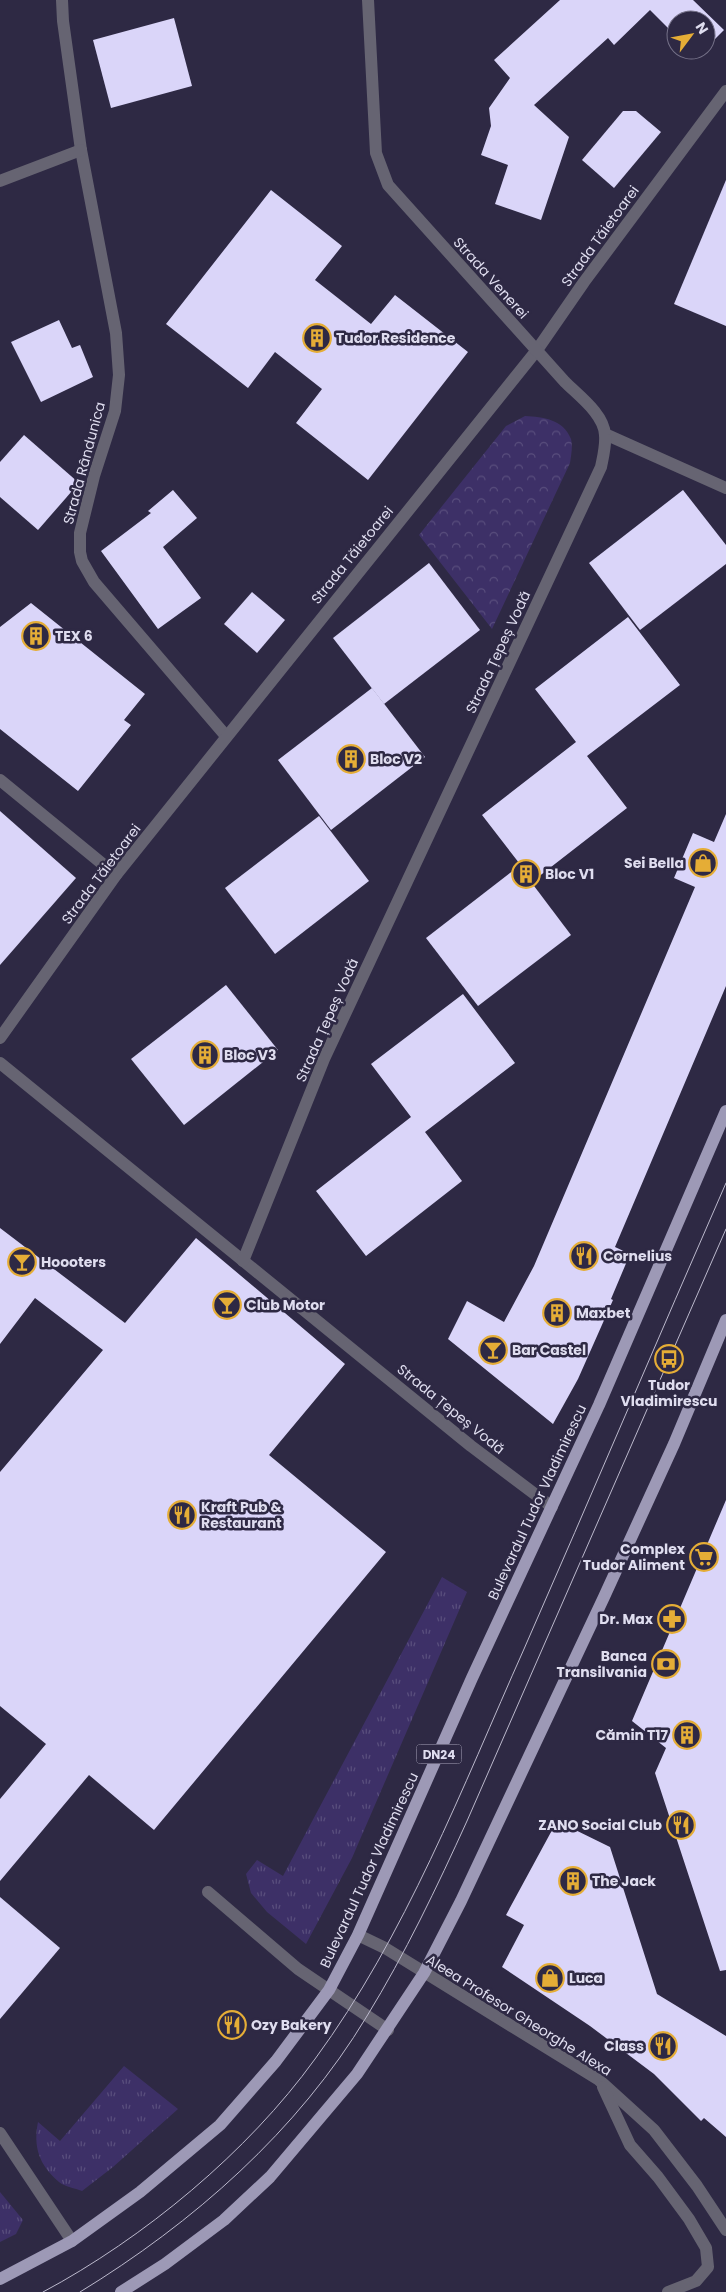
<svg xmlns="http://www.w3.org/2000/svg" width="726" height="2292" font-family="Poppins,sans-serif">
  <style>
    .grass { fill: url(#grass-tufts) }
    .park { fill: url(#park-crowns) }
    .building { fill: #dad5f9 }
    .lines { fill: none; stroke-linecap: round; stroke-linejoin: round }
    .minor { stroke: #666472; stroke-width: 12 }
    .major { stroke: #9d99b6; stroke-width: 12 }
    .tram { stroke: #bcb9cd; stroke-width: 1 }
    .labels { text-anchor: middle; dominant-baseline: central; stroke-width: 5; stroke-linejoin: round; paint-order: stroke }
    .shield { fill: #2e2944; stroke: #aaa7bc; stroke-width: 1 }
    .shield-label { font-size: 12px; font-weight: bold; fill: #dfddef }
    .street-label { font-size: 14px; fill: #dfddef; stroke: #2e2944 }
    .poi-label { font-size: 14px; font-weight: bold; fill: #dfddef; stroke: #2e2944; text-anchor: start }
  </style>
  <defs>
    <pattern id="grass-tufts" width="24" height="20" patternUnits="userSpaceOnUse" patternTransform="scale(1.25)"><rect width="24" height="20" fill="#3d3067"/><path d="M3 7l-1-3M5 7V3M7 7l1-3M15 17l-1-3M17 17v-4M19 17l1-3" fill="none" stroke="#594e7d"/></pattern>
    <pattern id="park-crowns" width="20" height="18" patternUnits="userSpaceOnUse" patternTransform="scale(1.25)"><rect width="20" height="18" fill="#3d3067"/><path d="M2 6a3 3 0 1 1 6 0M12 15a3 3 0 1 1 6 0" fill="none" stroke="#594e7d"/></pattern>
  </defs>
  <rect width="100%" height="100%" fill="#2e2944"/>
  <g class="grass">
    <path d="M442,1577L467,1592L352,1858L306,1944L267,1912L251,1893L246,1874L257,1860L283,1876Z"/>
    <path d="M124,2066L178,2109L113,2167L82,2191C75,2188 65,2187 59,2182C39,2165 33,2147 38,2122L60,2141Z"/>
    <path d="M0,2192L23,2220L16,2234L0,2242Z"/>
  </g>
  <path class="park" d="M525,416C543,417 563,419 571,439C573,446 571,456 570,463L492,629L419,535L506,426Z"/>
  <g class="building">
    <path d="M560,0H693L724,30L706,48V20H676V36L650,10L614,45L608,38L534,105L569,137L541,220L495,204L508,165L481,155L491,126L489,108L510,78L494,60Z"/>
    <path d="M174,18L192,86L111,108L93,40Z"/>
    <path d="M623,111H636L661,132L614,188L582,160Z"/>
    <path d="M726,180V326L674,304Z"/>
    <path d="M271,190L342,246L315,280L371,324L395,295L468,352L368,480L296,423L322,389L275,352L248,388L166,324Z"/>
    <path d="M59,320L72,348L80,345L93,377L41,402L11,342Z"/>
    <path d="M24,435L79,483L38,530L0,497V462Z"/>
    <path d="M173,490L197,518L163,547L201,598L158,629L101,551L151,513L148,511Z"/>
    <path d="M683,490L726,545V564L640,630L589,563Z"/>
    <path d="M429,563L480,630L384,704L333,638Z"/>
    <path d="M252,592L285,620L257,653L224,624Z"/>
    <path d="M31,603L145,694L124,720L131,725L78,791L0,729V627Z"/>
    <path d="M628,617L680,685L587,756L627,808L533,881L482,815L576,742L535,689Z"/>
    <path d="M372,688L425,757L331,830L278,760Z"/>
    <path d="M0,811L76,878L0,965Z"/>
    <path d="M726,814V986L615,1247L630,1254L611,1299L613,1300L578,1379L553,1424L448,1339L467,1301L504,1322L534,1266L695,887L674,878L693,833L714,842Z"/>
    <path d="M319,816L369,881L275,954L225,888Z"/>
    <path d="M519,866L571,935L478,1006L426,938Z"/>
    <path d="M226,985L278,1050L184,1125L131,1059Z"/>
    <path d="M463,994L515,1063L425,1132L462,1181L366,1256L316,1191L411,1117L371,1064Z"/>
    <path d="M0,1228L125,1323L196,1238L272,1302L345,1364L269,1455L386,1552L154,1830L89,1775L0,1881V1799L46,1744L0,1706V1472L103,1350L35,1298L0,1344Z"/>
    <path d="M726,1500V1970L720,1971L655,1773L666,1748L632,1721Z"/>
    <path d="M557,1821L610,1847L657,1994L726,2036V2137L704,2118L701,2121L654,2074L590,2026L502,1967L524,1925L506,1915Z"/>
    <path d="M0,1897L60,1948L0,2019Z"/>
  </g>
  <g class="lines">
    <g class="minor">
      <path d="M62,0L63,21L81,150L116,333L119,375L115,411L94,476L80,533V552L82,561L94,582L226,736"/>
      <path d="M0,181L81,150"/>
      <path d="M605,434L726,488"/>
      <path d="M0,780L116,875"/>
      <path d="M0,1038L116,875L537,350L584,282L726,91"/>
      <path d="M0,1063L471,1446L552,1507"/>
      <path d="M243,1261L324,1059L601,467C603,457 606,446 605,435C604,414 579,396 565,382L388,185L376,153L368,0"/>
      <path d="M208,1892L298,1969L388,2030"/>
      <path d="M358,1935L385,1948L599,2080L654,2130L697,2186L726,2230"/>
      <path d="M603,2087L630,2145L658,2177L689,2219L706,2248L708,2267L696,2281L668,2292"/>
      <path d="M0,2133L72,2241"/>
    </g>
    <g class="major">
      <path d="M0,2279L72,2241L140,2192L220,2125L276,2061L329,1990L358,1935L472,1678L599,1405L726,1111"/>
      <path d="M121,2292L165,2264L224,2220L270,2177L357,2074L424,1973L461,1901L604,1597L674,1444L726,1320"/>
    </g>
    <g class="tram">
      <path d="M43,2292C144,2238 248,2152 315,2059C406,1935 462,1788 524,1649C592,1494 658,1338 726,1183"/>
      <path d="M80,2292C193,2223 298,2131 367,2016C405,1954 437,1887 467,1821L726,1229"/>
    </g>
  </g>
  <defs>
    <symbol id="building-ring" viewBox="-11 -11 22 22"><circle r="9.5" fill="#2e2944" stroke="#e5ad36" stroke-width="1.5"/><path d="M-4-6H4V6H1V3H-1V6H-4ZM-2.5-4.3h1.7v1.8h-1.7ZM.8-4.3h1.7v1.8H.8ZM-2.5-1h1.7V.8h-1.7ZM.8-1h1.7V.8H.8Z" fill="#e5ad36"/></symbol>
    <symbol id="shop-ring" viewBox="-11 -11 22 22"><circle r="9.5" fill="#2e2944" stroke="#e5ad36" stroke-width="1.5"/><path d="M-5-2.5h2.3a2.7 3.5 0 0 1 5.4 0H5L5.5 6h-11ZM-1.5-2.5h3a1.5 2.3 0 0 0-3 0Z" fill="#e5ad36"/></symbol>
    <symbol id="restaurant-ring" viewBox="-11 -11 22 22"><circle r="9.5" fill="#2e2944" stroke="#e5ad36" stroke-width="1.5"/><path d="M-5-6h1v4h1v-4h1v4h1v-4h1v5L-1.5 .5V6h-2V.5L-5-1ZM5-6V6H3V1.5H1.5Q1.5-4 5-6Z" fill="#e5ad36"/></symbol>
    <symbol id="bar-ring" viewBox="-11 -11 22 22"><circle r="9.5" fill="#2e2944" stroke="#e5ad36" stroke-width="1.5"/><path d="M-6-5H6L.8 .8V4.5H3.5V6h-7V4.5H-.8V.8Z" fill="#e5ad36"/></symbol>
    <symbol id="bus-ring" viewBox="-11 -11 22 22"><circle r="9.5" fill="#2e2944" stroke="#e5ad36" stroke-width="1.5"/><path d="M-5-6H5V4H4V6H2V4H-2V6H-4V4H-5ZM-3.5-4V0h7V-4ZM-3.5 1.2v1.5H-2V1.2ZM2 1.2v1.5H3.5V1.2Z" fill="#e5ad36"/></symbol>
    <symbol id="supermarket-ring" viewBox="-11 -11 22 22"><circle r="9.5" fill="#2e2944" stroke="#e5ad36" stroke-width="1.5"/><path d="M-6-5.5h2.5l.6 2H6L4.5 2H-2.5L-4.4-4H-6ZM-1.5 3.2a1.3 1.3 0 1 0 .1 0ZM3 3.2a1.3 1.3 0 1 0 .1 0Z" fill="#e5ad36"/></symbol>
    <symbol id="pharmacy-ring" viewBox="-11 -11 22 22"><circle r="9.5" fill="#2e2944" stroke="#e5ad36" stroke-width="1.5"/><path d="M-2-6h4v4h4v4h-4v4h-4v-4h-4v-4h4Z" fill="#e5ad36"/></symbol>
    <symbol id="bank-ring" viewBox="-11 -11 22 22"><circle r="9.5" fill="#2e2944" stroke="#e5ad36" stroke-width="1.5"/><path d="M-6-4H6V4H-6ZM0-2.3a2.3 2.3 0 1 0 0 4.6a2.3 2.3 0 1 0 0-4.6Z" fill="#e5ad36"/></symbol>
  </defs>
  <g fill-rule="evenodd">
    <use href="#building-ring" x="301" y="322" width="32" height="32"/>
    <use href="#building-ring" x="20" y="620" width="32" height="32"/>
    <use href="#building-ring" x="335" y="743" width="32" height="32"/>
    <use href="#shop-ring" x="687" y="847" width="32" height="32"/>
    <use href="#building-ring" x="510" y="858" width="32" height="32"/>
    <use href="#building-ring" x="189" y="1039" width="32" height="32"/>
    <use href="#restaurant-ring" x="568" y="1240" width="32" height="32"/>
    <use href="#bar-ring" x="6" y="1246" width="32" height="32"/>
    <use href="#bar-ring" x="211" y="1289" width="32" height="32"/>
    <use href="#building-ring" x="541" y="1297" width="32" height="32"/>
    <use href="#bar-ring" x="477" y="1334" width="32" height="32"/>
    <use href="#bus-ring" x="653" y="1343" width="32" height="32"/>
    <use href="#restaurant-ring" x="166" y="1499" width="32" height="32"/>
    <use href="#supermarket-ring" x="688" y="1541" width="32" height="32"/>
    <use href="#pharmacy-ring" x="656" y="1603" width="32" height="32"/>
    <use href="#bank-ring" x="650" y="1648" width="32" height="32"/>
    <use href="#building-ring" x="671" y="1719" width="32" height="32"/>
    <use href="#restaurant-ring" x="665" y="1809" width="32" height="32"/>
    <use href="#building-ring" x="557" y="1865" width="32" height="32"/>
    <use href="#shop-ring" x="534" y="1962" width="32" height="32"/>
    <use href="#restaurant-ring" x="216" y="2009" width="32" height="32"/>
    <use href="#restaurant-ring" x="647" y="2030" width="32" height="32"/>
  </g>
  <g class="labels">
    <rect class="shield" x="416.5" y="1744.5" width="45" height="19" rx="4"/>
    <g class="shield-label">
      <text x="439" y="1754">DN24</text>
    </g>
    <g class="street-label">
      <text transform="translate(600 236) rotate(-54)">Strada Tăietoarei</text>
      <text transform="translate(491 278) rotate(48)">Strada Venerei</text>
      <text transform="translate(84 463) rotate(-75)">Strada Rândunica</text>
      <text transform="translate(352 555) rotate(-51)">Strada Tăietoarei</text>
      <text transform="translate(498 652) rotate(-65)">Strada Țepeș Vodă</text>
      <text transform="translate(101 874) rotate(-53)">Strada Tăietoarei</text>
      <text transform="translate(327 1020) rotate(-66)">Strada Țepeș Vodă</text>
      <text transform="translate(451 1409) rotate(39)">Strada Țepeș Vodă</text>
      <text transform="translate(537 1502) rotate(-65)">Bulevardul Tudor Vladimirescu</text>
      <text transform="translate(369 1870) rotate(-65)">Bulevardul Tudor Vladimirescu</text>
      <text transform="translate(519 2015) rotate(32)">Aleea Profesor Gheorghe Alexa</text>
    </g>
    <g class="poi-label">
      <text x="336" y="338">Tudor Residence</text>
      <text x="55" y="636">TEX 6</text>
      <text x="370" y="759">Bloc V2</text>
      <text x="684" y="863" text-anchor="end">Sei Bella</text>
      <text x="545" y="874">Bloc V1</text>
      <text x="224" y="1055">Bloc V3</text>
      <text x="603" y="1256">Cornelius</text>
      <text x="41" y="1262">Hoooters</text>
      <text x="246" y="1305">Club Motor</text>
      <text x="576" y="1313">Maxbet</text>
      <text x="512" y="1350">Bar Castel</text>
      <text x="669" y="1385" text-anchor="middle">Tudor<tspan x="669" dy="16">Vladimirescu</tspan></text>
      <text x="201" y="1507">Kraft Pub &amp;<tspan x="201" dy="16">Restaurant</tspan></text>
      <text x="685" y="1549" text-anchor="end">Complex<tspan x="685" dy="16">Tudor Aliment</tspan></text>
      <text x="653" y="1619" text-anchor="end">Dr. Max</text>
      <text x="647" y="1656" text-anchor="end">Banca<tspan x="647" dy="16">Transilvania</tspan></text>
      <text x="668" y="1735" text-anchor="end">Cămin T17</text>
      <text x="662" y="1825" text-anchor="end">ZANO Social Club</text>
      <text x="592" y="1881">The Jack</text>
      <text x="569" y="1978">Luca</text>
      <text x="251" y="2025">Ozy Bakery</text>
      <text x="644" y="2046" text-anchor="end">Class</text>
    </g>
  </g>
  <g transform="translate(691 35) rotate(58)"><circle r="24" fill="#2e2944" stroke="#757188"/>
  <path d="M0-4L9 19L0 12L-9 19Z" fill="#e5ad36"/>
  <text y="-8" font-size="14" font-weight="bold" text-anchor="middle" fill="#dfddef">N</text>
  </g>
</svg>
